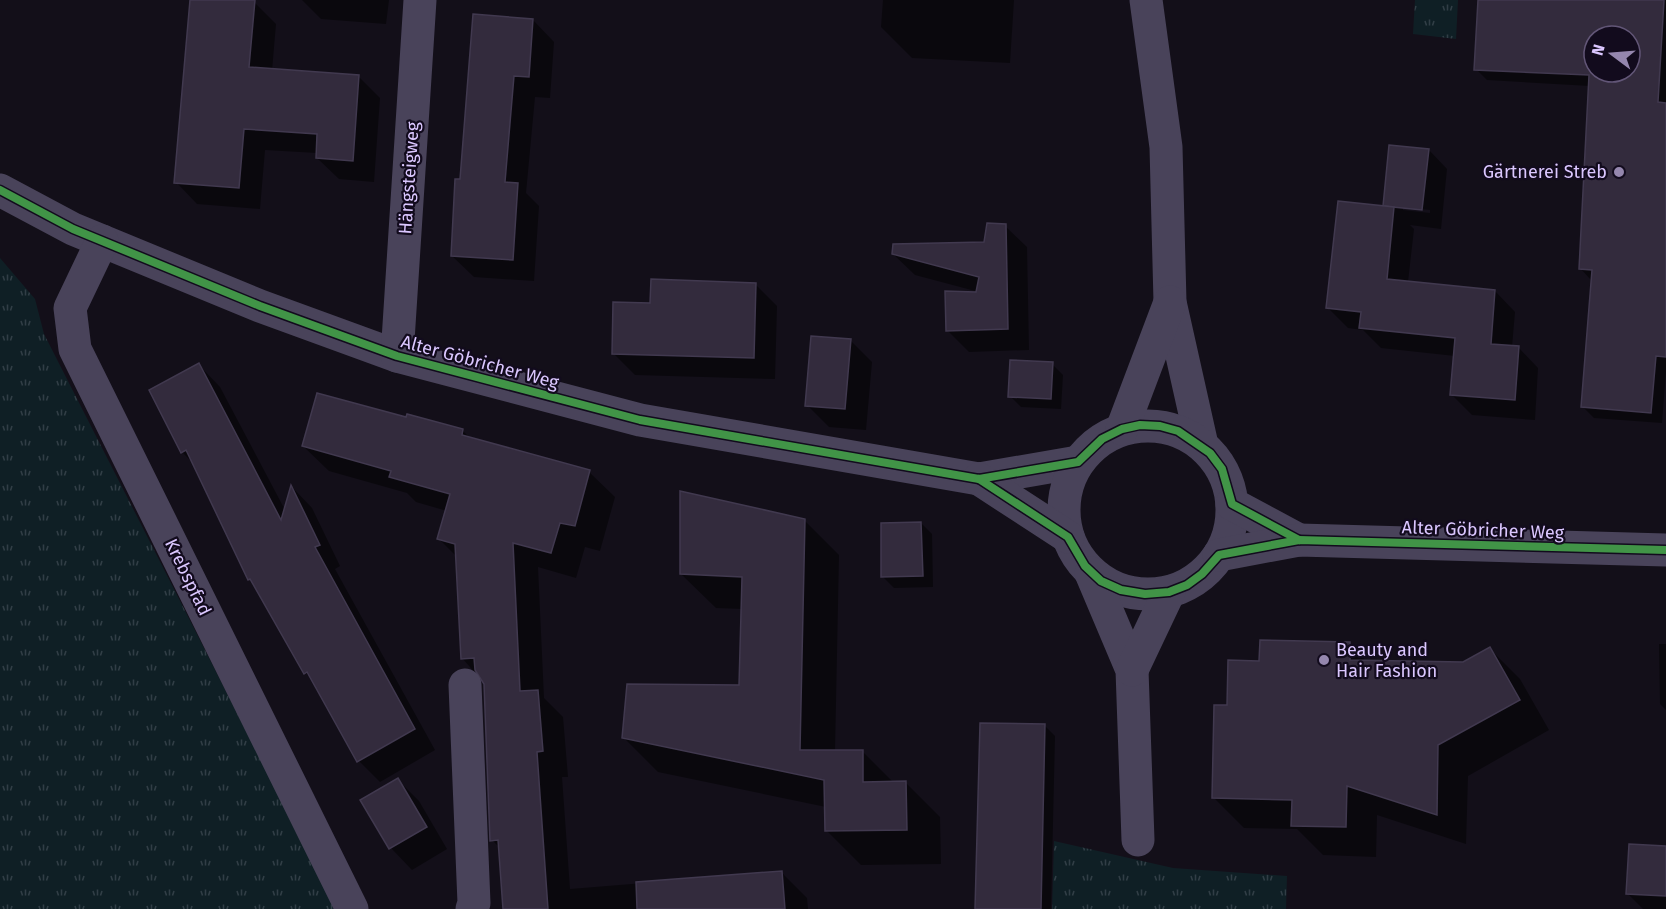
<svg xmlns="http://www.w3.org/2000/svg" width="1666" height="909" font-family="'Fira Sans',sans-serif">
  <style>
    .grass { fill: url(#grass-tufts) }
    .shadow { fill: #0007; fill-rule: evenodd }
    .building { fill: #332b3d; stroke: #41394f; stroke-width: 1.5; fill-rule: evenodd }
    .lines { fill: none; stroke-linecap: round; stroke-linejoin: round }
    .minor { stroke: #49435a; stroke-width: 33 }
    .cycleway-casing { stroke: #120b1d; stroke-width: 11 }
    .cycleway { stroke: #419447; stroke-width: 8 }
    .poi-dot { fill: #9587ae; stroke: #120b1d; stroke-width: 2 }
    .labels { text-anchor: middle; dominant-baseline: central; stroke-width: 4.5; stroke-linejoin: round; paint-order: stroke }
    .poi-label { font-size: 18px; fill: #dbc7ff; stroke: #120b1d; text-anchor: end }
    .street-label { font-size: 18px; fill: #dbc7ff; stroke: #120b1d }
  </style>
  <defs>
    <pattern id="grass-tufts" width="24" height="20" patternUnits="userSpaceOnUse" patternTransform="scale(1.5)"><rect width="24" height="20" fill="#0f1f25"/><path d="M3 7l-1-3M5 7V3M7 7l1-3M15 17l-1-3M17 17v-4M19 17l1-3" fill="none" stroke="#313e46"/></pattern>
  </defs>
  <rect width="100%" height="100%" fill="#130f19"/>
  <g class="grass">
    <path d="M1415,0H1458L1456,39L1413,34Z"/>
    <path d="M0,258L35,299L44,334L337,909H0Z"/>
    <path d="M1054,841L1173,868L1287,876L1286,909H1052Z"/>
  </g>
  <g class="shadow">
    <path d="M191,0L254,2L276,24L272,71L358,76L380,98L374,182L339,179L317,158V153L265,150L260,209L197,204L176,182Z"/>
    <path d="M302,0H389L386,24L321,19Z"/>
    <path d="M883,0H1014L1010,63L912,58L881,27Z"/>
    <path d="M1480,0H1666V371L1662,423L1594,418L1583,407L1591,280L1580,268L1590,86L1487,80L1476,69ZM1594,36H1630V72H1594Z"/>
    <path d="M533,20L554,42L550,98L535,97L526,193L539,206L534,281L474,277L452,256L461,181Z"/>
    <path d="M1429,150L1447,169L1441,229L1410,225L1414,229L1408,282L1495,291L1515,312L1512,347H1518L1538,368L1535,420L1472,415L1452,395L1455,356L1381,348L1363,330L1348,328L1328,308L1387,208ZM1403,207L1430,210V213L1403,210Z"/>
    <path d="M1005,226L1027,247L1029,350L969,352L947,330L979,292L915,275L893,254L985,244Z"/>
    <path d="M756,285L777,306L775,379L635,375L613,353L652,304Z"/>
    <path d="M850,340L872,362L866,430L829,427L807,405Z"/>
    <path d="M1052,364L1063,375L1061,409L1021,407L1010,396Z"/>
    <path d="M199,365L220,387L285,510L292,487L312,508L340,566L335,569L435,750L380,782L359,761L314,682L306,673L256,586L249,579L195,465L182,452Z"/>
    <path d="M407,419L463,431L471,439L589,472L615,497L600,551L585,547L576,578L538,567L544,698L563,717L568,777H562L570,889L781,872L807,898L808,909H505L500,848L492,840L485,684L462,658L457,557L439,539L447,511L416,502L407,493L329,471L303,446Z"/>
    <path d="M805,521L839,555L835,751H862L894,783H906L940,817L941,864L861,865L826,830V807L658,772L624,738L741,686L743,609L716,608L681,574Z"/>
    <path d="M921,523L932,534L933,587L894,588L883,577Z"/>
    <path d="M1350,644L1367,662L1464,664L1490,649L1520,679L1549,730L1468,776L1466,844L1377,815L1376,857L1323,855L1297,829L1244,828L1214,798L1229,707L1261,662Z"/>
    <path d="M1659,644H1666V710L1660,704Z"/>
    <path d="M1044,725L1055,736L1051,909H977Z"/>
    <path d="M398,780L419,801L447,849L412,870L391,848L362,801Z"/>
    <path d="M1666,847V909H1643L1628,894Z"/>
  </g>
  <g class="building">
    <path d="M190,0H255L249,67L359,75L353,161L316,158L317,134L244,129L239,188L174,183Z"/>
    <path d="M1478,0H1664L1658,102L1666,103V357L1656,356L1651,413L1581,407L1592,270L1579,269L1589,75L1474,70ZM1594,36H1630V72H1594Z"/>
    <path d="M473,14L533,19L529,77L514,76L505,182L518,183L513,260L451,256L455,179H460Z"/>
    <path d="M1389,145L1429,149L1422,210L1383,206Z"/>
    <path d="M1338,201L1394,207L1387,279L1495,290L1491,344L1519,346L1515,400L1450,395L1455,338L1359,328L1361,312L1326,308Z"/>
    <path d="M987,223L1006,224L1008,329L946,331L945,291L976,292L979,277L892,254L893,244L984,242Z"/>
    <path d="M651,279L756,283L754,358L612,354L613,302L650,303Z"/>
    <path d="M811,336L851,339L845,409L805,406Z"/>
    <path d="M1010,360L1053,362L1051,399L1008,397Z"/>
    <path d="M199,363L281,520L291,485L320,545L315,547L415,729L357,762L307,672L304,674L250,579L248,580L186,450L181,453L149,390Z"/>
    <path d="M317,393L406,417L407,414L463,429L462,435L590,470L575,526L560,523L551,553L513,543L520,691L538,690L543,751L537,752L548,909H503L498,840L490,841L484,684L475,670L474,658L461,659L455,544L437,539L450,494L389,477L391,471L302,446Z"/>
    <path d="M680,491L805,519L800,750H863V782L906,781L907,830L825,831L824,780L622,738L627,684L739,685L742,577L680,574Z"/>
    <path d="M921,522L923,576L881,577V523Z"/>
    <path d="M1260,640L1350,642V660L1463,662L1490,647L1520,700L1438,745L1437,815L1347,786L1346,827L1291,826L1292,800L1212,798L1214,705H1227L1228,660L1259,661Z"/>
    <path d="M980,723L1045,724L1041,909H975Z"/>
    <path d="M398,778L427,827L389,849L360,800Z"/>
    <path d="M1629,844L1666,846V896L1626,894Z"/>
    <path d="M782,871L785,909H637L636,882Z"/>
  </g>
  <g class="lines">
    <g class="minor">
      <path d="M1146,0L1166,147L1170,302L1202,445"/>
      <path d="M0,190L73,229L260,306L397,356L640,420L979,479L1078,462"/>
      <path d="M102,241L70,308L75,349L352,909"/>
      <path d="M397,356L420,0"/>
      <circle cx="1148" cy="510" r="84"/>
      <path d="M1122,429L1170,302"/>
      <path d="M979,479L1068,537"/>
      <path d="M1232,504L1299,540"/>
      <path d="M1219,555L1299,540L1666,550"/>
      <path d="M1091,573L1132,670L1138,840"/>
      <path d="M1132,670L1169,592"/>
      <path d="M465,685L474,903L472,909"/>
    </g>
    <defs>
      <g id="cycleway">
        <path d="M0,190L73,229L260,306L397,356L640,420L979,479L1078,462L1102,439L1122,429L1140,425L1160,426L1178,431L1210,453L1222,469L1232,504L1299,540"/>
        <path d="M979,479L1068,537L1085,566L1101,581L1121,590L1145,594L1169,592L1187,585L1202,574L1219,555L1299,540L1666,550"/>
      </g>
    </defs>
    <use href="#cycleway" class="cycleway-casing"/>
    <use href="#cycleway" class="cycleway"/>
  </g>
  <g class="poi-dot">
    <circle cx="1619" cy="172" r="6"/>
    <circle cx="1324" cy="660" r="6"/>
  </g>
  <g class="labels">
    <g class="poi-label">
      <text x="1607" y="172">Gärtnerei Streb</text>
      <text x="1336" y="650" text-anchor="start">Beauty and<tspan x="1336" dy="21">Hair Fashion</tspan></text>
    </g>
    <g class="street-label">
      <text transform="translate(409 178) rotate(-86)">Hängsteigweg</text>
      <text transform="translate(480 362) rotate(15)">Alter Göbricher Weg</text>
      <text transform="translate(1483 530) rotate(2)">Alter Göbricher Weg</text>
      <text transform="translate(188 577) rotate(64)">Krebspfad</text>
    </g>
  </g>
  <g transform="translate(1612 54) rotate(286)"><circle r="28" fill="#120b1d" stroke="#625677" stroke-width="1.5"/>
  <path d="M0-4.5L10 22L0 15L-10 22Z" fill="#9587ae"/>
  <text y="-9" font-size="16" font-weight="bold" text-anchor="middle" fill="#dbc7ff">N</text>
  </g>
</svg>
